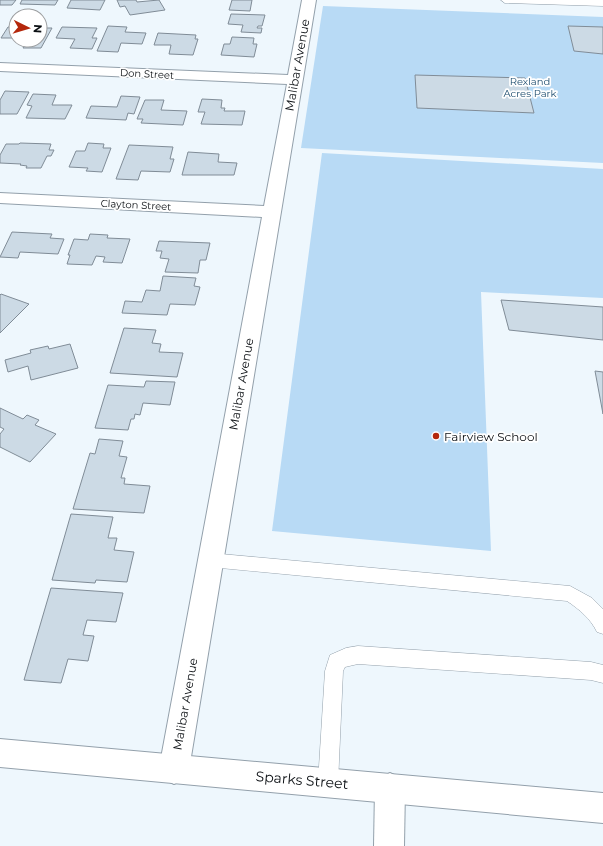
<svg xmlns="http://www.w3.org/2000/svg" width="603" height="846" font-family="Montserrat,sans-serif">
  <style>
    .green { fill: #b8daf5 }
    .building { fill: #ccdae5; stroke: #808c97 }
    .lines { fill: none; stroke-linecap: round; stroke-linejoin: round }
    .service-casing { stroke: #93a0ab; stroke-width: 1 }
    .minor-casing { stroke: #93a0ab; stroke-width: 2 }
    .tertiary-casing { stroke: #93a0ab; stroke-width: 2 }
    .service { fill: #fff; fill-rule: evenodd }
    .minor { fill: #fff; fill-rule: evenodd }
    .tertiary { fill: #fff; fill-rule: evenodd }
    .poi-dot { fill: #b4270b; stroke: #fff; stroke-width: 1.5 }
    .labels { text-anchor: middle; dominant-baseline: central; stroke-width: 3.5; stroke-linejoin: round; paint-order: stroke }
    .far-street-label { font-size: 10px; fill: #0b0f13; stroke: #fff }
    .far-park-label { font-size: 10px; fill: #1c4c6e; stroke: #fff }
    .street-label { font-size: 12px; fill: #0b0f13; stroke: #fff }
    .poi-label { font-size: 12px; fill: #0b0f13; stroke: #fff; text-anchor: start }
    .near-street-label { font-size: 14px; fill: #0b0f13; stroke: #fff }
  </style>
  <rect width="100%" height="100%" fill="#eef7fd"/>
  <g class="green">
    <path d="M323,6L603,17V163L301,148Z"/>
    <path d="M322,153L603,169V298L481,292L491,551L272,531Z"/>
  </g>
  <g class="building">
    <path d="M0,0H16L12,5H0Z"/>
    <path d="M22,0H58L55,5L20,4Z"/>
    <path d="M71,0H105L100,10L67,8Z"/>
    <path d="M117,0H136L137,2L159,0L165,10L130,15L125,6L120,7Z"/>
    <path d="M232,0H252L250,11L229,10Z"/>
    <path d="M231,14L265,15L262,26H258L257,28H262L261,33L241,32L243,25L228,24Z"/>
    <path d="M108,26L127,27L125,32L146,33L142,44L121,43L118,52L97,51Z"/>
    <path d="M568,26L603,27V54L574,51Z"/>
    <path d="M8,27H16V38H1Z"/>
    <path d="M62,27L97,28L92,38H97L92,49L70,48L75,39L56,38Z"/>
    <path d="M40,28H52L41,48H23L27,41L23,40H40Z"/>
    <path d="M158,33L196,35L195,39H198L193,55L169,54L171,45H154Z"/>
    <path d="M232,37L254,38L253,44H257L254,57L221,55L224,44H230Z"/>
    <path d="M415,75L525,78L534,113L417,108Z"/>
    <path d="M5,91L29,92L17,114H0V100Z"/>
    <path d="M33,94L56,95L52,105H72L65,119L26,118L32,106L27,105Z"/>
    <path d="M121,96L140,97L134,114L128,113L126,120L86,118L91,106L117,107Z"/>
    <path d="M202,99L222,100L221,108H225L224,111H245L242,125L201,124L205,112H198Z"/>
    <path d="M145,100H164L161,110L187,111L183,125L141,123L143,119H137Z"/>
    <path d="M20,143L51,144L49,150H54L51,156H47L41,168H26L27,166L20,165L21,164L0,163V155L6,144H19Z"/>
    <path d="M88,143L104,144L103,148H111L102,172L86,171L88,168L69,167L76,151H85Z"/>
    <path d="M129,145L173,147L170,159H174L170,172L141,171L138,180L116,179Z"/>
    <path d="M188,152L219,154L218,162L237,163L234,175H182Z"/>
    <path d="M12,232L52,234L50,238L64,239L58,254L20,252L18,258L0,257Z"/>
    <path d="M90,234L108,235L107,238L130,239L122,263L103,262L105,257L96,256L92,265L67,264L70,255H68L74,239L88,240Z"/>
    <path d="M159,241L210,243L206,260H200L198,273L165,272L169,259L160,258L162,251H156Z"/>
    <path d="M163,276L196,278L194,286L200,287L195,305L170,304L167,315L122,313L125,301L142,302L146,290L160,291Z"/>
    <path d="M1,294L29,304L0,333V295Z"/>
    <path d="M501,300L603,307V340L509,330Z"/>
    <path d="M124,328L156,330L152,343L161,344L159,352L183,353L177,377L110,373Z"/>
    <path d="M70,344L78,368L31,380L28,366L8,372L5,360L31,353L30,350L48,346L49,349Z"/>
    <path d="M595,371L603,372V414Z"/>
    <path d="M146,381L175,382L170,405L143,403L140,415L135,414L134,419H131L128,430L95,428L108,385L144,387Z"/>
    <path d="M0,408L23,419L27,415L39,420L35,425L56,434L30,462L0,447V434L4,429L0,427Z"/>
    <path d="M99,439L123,441L119,456L127,457L121,478H125L124,484L150,486L144,513L73,509L90,453L95,454Z"/>
    <path d="M71,514L113,517L108,538H117L114,550L134,552L127,582L96,580L95,583L52,580Z"/>
    <path d="M51,588L123,593L116,622L87,620L83,635L94,636L88,661L68,659L61,683L24,680Z"/>
  </g>
  <g class="lines">
    <defs>
      <g id="service">
        <path d="M501,0H603V6L505,3Z"/>
        <path d="M210,553L570,586L592,598L603,609V634L597,632C590,618 580,610 567,601L210,567L204,565L202,560L204,555Z"/>
        <path d="M358,646L591,662L603,665V683L591,680L358,664L345,667L343,671L338,783L335,790L328,793L321,790L318,783L325,671L330,655L346,648Z"/>
      </g>
      <g id="minor">
        <path d="M302,0H316L189,769L184,779L174,784L164,779L159,769L262,217L0,203V193L264,206L287,84L0,71V63L288,75Z"/>
        <path d="M390,773L400,778L405,788L404,846H374L375,788L380,778Z"/>
      </g>
      <path id="tertiary" d="M0,739L603,793V823L0,767Z"/>
    </defs>
    <use href="#service" class="service-casing"/>
    <use href="#minor" class="minor-casing"/>
    <use href="#tertiary" class="tertiary-casing"/>
    <use href="#service" class="service"/>
    <use href="#minor" class="minor"/>
    <use href="#tertiary" class="tertiary"/>
  </g>
  <circle class="poi-dot" cx="436" cy="436" r="4"/>
  <g class="labels">
    <g class="far-street-label">
      <text transform="translate(147 74) rotate(3)">Don Street</text>
      <text transform="translate(136 205) rotate(3)">Clayton Street</text>
    </g>
    <g class="far-park-label">
      <text x="530" y="81">Rexland<tspan x="530" dy="12">Acres Park</tspan></text>
    </g>
    <g class="street-label">
      <text transform="translate(297 65) rotate(-80)">Malibar Avenue</text>
      <text transform="translate(241 384) rotate(-80)">Malibar Avenue</text>
      <text transform="translate(185 704) rotate(-80)">Malibar Avenue</text>
    </g>
    <g class="poi-label">
      <text x="444" y="436">Fairview School</text>
    </g>
    <g class="near-street-label">
      <text transform="translate(302 780) rotate(5)">Sparks Street</text>
    </g>
  </g>
  <g transform="translate(28 28) rotate(95)"><circle r="19" fill="#ffffff" stroke="#9d9fa1"/>
  <path d="M0-3L7 15L0 10L-7 15Z" fill="#b4270b"/>
  <text y="-6" font-size="11" font-weight="bold" text-anchor="middle" fill="#0b0f13">N</text>
  </g>
</svg>
